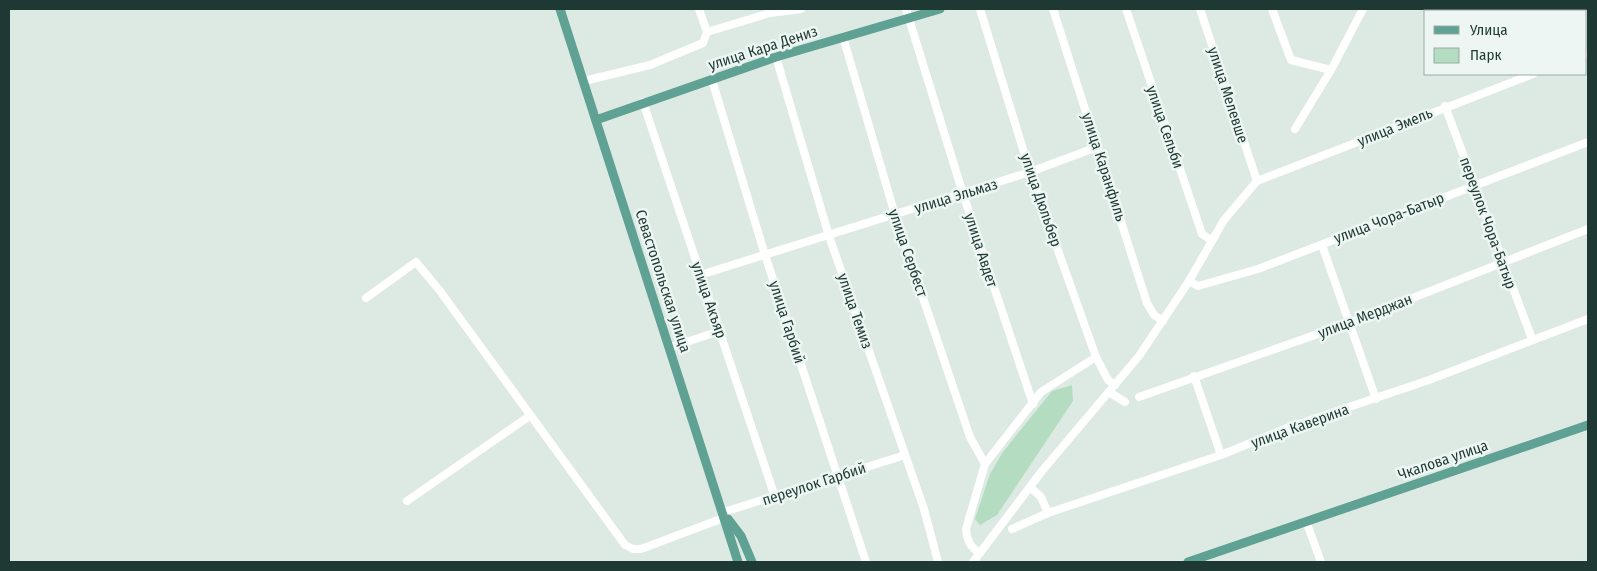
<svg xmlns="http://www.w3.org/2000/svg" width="1597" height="571" font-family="'Fira Sans Condensed',sans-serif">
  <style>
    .green { fill: #b4dcc1 }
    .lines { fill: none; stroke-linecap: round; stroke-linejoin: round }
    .minor { stroke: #fff; stroke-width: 8 }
    .major { stroke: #5fa193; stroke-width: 9 }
    .labels { text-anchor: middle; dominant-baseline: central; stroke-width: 5; stroke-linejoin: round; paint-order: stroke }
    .street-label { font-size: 15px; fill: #1e3933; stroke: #edf6f2 }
  </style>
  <rect width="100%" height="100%" fill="#ddeae4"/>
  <path class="green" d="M1072,385L1073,401L997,515L980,525L975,519L990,474L1003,452L1052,391Z"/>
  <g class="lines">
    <g class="minor">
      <path d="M906,9L963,194L1033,404"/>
      <path d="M980,9L1030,172L1096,357L1108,380L1115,385"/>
      <path d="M1053,9L1147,303L1154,315L1163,321"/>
      <path d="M1126,9L1202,234L1211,240"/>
      <path d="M1200,9L1257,181"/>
      <path d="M1272,9L1291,60L1331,70"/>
      <path d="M707,32L770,13L801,9"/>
      <path d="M843,37L895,215L970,437L985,464"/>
      <path d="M1586,54L1588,53"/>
      <path d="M776,57L829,236L924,509L938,562"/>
      <path d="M712,80L765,255L866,562"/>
      <path d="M584,81L650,65L703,43L707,32L699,9"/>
      <path d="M643,102L775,497"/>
      <path d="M1445,106L1532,339"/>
      <path d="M1295,129L1331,70L1363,9"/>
      <path d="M1322,245L1376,399"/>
      <path d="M700,275L1030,172L1097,147"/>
      <path d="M1189,281L1198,286L1258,269L1588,142"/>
      <path d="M366,298L416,262L440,291L625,545L633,549H641L718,520"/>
      <path d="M671,347L720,331"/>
      <path d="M1194,376L1221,455"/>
      <path d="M1109,392L1125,402"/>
      <path d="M1139,397L1349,323L1588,229"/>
      <path d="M1030,487L1041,497L1048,513"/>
      <path d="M407,501L528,417"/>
      <path d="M724,512L905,455"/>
      <path d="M1306,521L1321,562"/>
      <path d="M1012,529L1048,513L1221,455L1287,428L1429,380L1588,319"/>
      <path d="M979,553C970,546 967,541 966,529L985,464L1041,392L1096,357"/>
      <path d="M973,562L1042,471L1139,356L1189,281L1224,220L1257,181L1533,74"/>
    </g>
    <g class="major">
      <path d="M560,9L738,562"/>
      <path d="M596,120L776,57L940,9"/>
      <path d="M728,519L741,536L752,562"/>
      <path d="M1188,562L1588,425"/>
    </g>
  </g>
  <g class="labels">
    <g class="street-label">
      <text transform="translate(763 48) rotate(-18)">улица Кара Дениз</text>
      <text transform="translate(1228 95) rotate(72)">улица Мелевше</text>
      <text transform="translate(1165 127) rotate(71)">улица Сельби</text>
      <text transform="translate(1395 127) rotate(-22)">улица Эмель</text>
      <text transform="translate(1104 167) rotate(72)">улица Каранфиль</text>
      <text transform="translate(956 196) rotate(-17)">улица Эльмаз</text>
      <text transform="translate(1041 200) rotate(71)">улица Дюльбер</text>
      <text transform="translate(1389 218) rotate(-21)">улица Чора-Батыр</text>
      <text transform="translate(1488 223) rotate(70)">переулок Чора-Батыр</text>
      <text transform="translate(981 250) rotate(72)">улица Авдет</text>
      <text transform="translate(908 253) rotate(71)">улица Сербест</text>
      <text transform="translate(663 281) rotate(72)">Севастопольская улица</text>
      <text transform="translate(709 300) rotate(71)">улица Акъяр</text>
      <text transform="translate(855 311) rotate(71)">улица Темиз</text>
      <text transform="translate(1365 316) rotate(-21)">улица Мерджан</text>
      <text transform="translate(787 322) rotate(72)">улица Гарбий</text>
      <text transform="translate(1300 426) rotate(-20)">улица Каверина</text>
      <text transform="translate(1443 460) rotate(-19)">Чкалова улица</text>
      <text transform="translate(814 484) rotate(-18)">переулок Гарбий</text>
    </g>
  </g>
  <rect width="1597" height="571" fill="none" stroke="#1e3933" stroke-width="20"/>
  <rect x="1424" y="10" width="162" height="65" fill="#edf6f2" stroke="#9aaaa6"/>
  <rect x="1434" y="26" width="25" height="8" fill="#5fa193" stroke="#9aaaa6"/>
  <text x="1470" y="35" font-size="15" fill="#1e3933">Улица</text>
  <rect x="1434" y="48" width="25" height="15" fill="#b4dcc1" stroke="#9aaaa6"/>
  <text x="1470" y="60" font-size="15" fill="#1e3933">Парк</text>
</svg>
